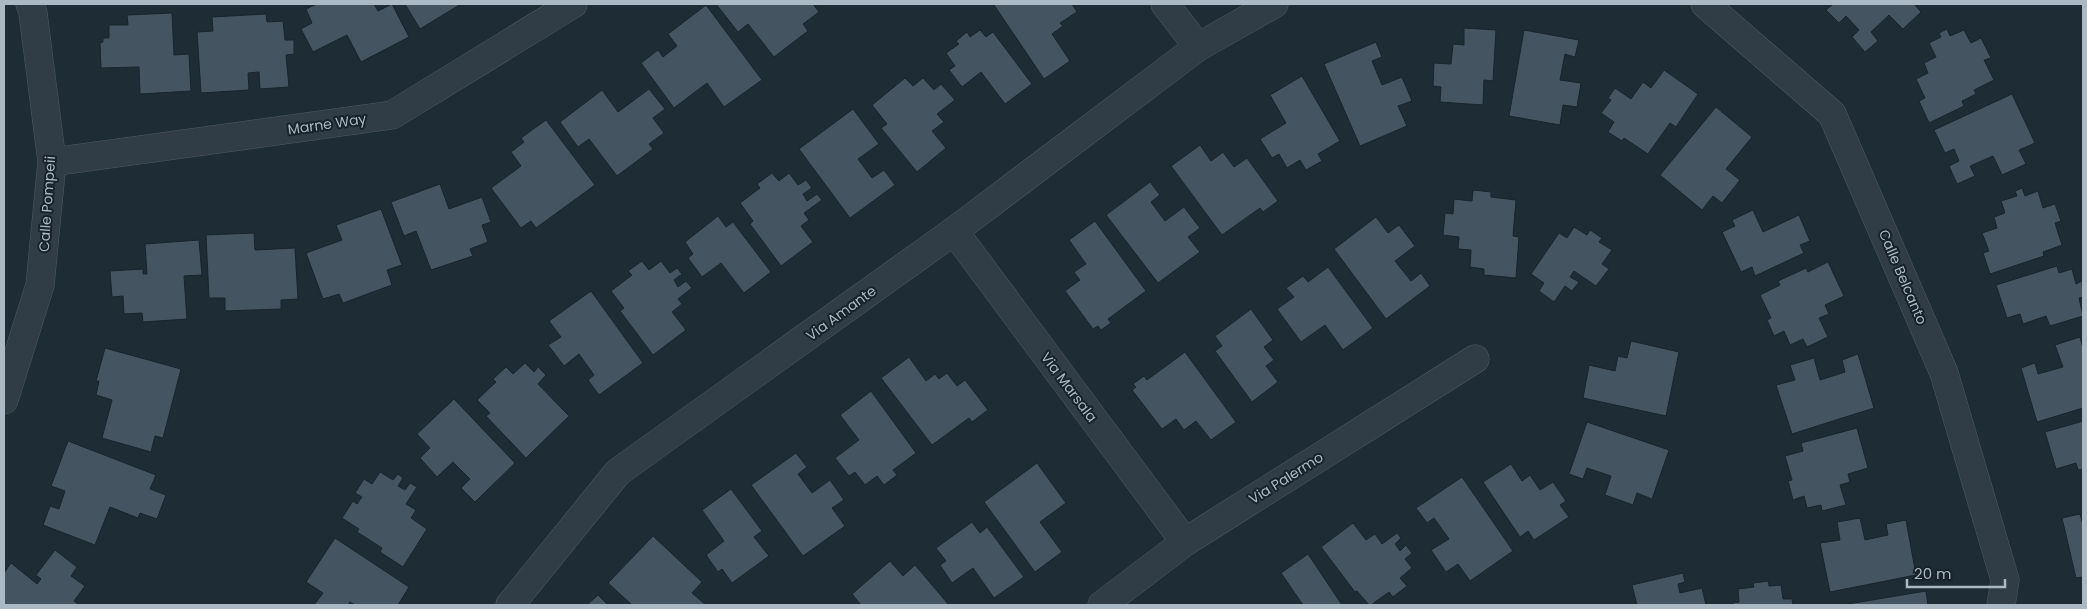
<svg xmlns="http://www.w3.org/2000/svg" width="2087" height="609" font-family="Poppins,sans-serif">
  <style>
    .building { fill: #445460; stroke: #19242c }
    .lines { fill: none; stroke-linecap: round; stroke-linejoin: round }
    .minor-casing { stroke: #4f5b64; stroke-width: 29 }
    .minor { stroke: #313d46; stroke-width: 28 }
    .labels { text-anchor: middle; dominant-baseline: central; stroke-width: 4; stroke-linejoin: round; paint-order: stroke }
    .street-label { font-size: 14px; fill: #abb9c4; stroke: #17222a }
  </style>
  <rect width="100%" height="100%" fill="#1e2c35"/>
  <g class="building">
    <path d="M317,4H374L378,11L392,4L409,37L361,62L347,35L313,52L301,29L312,23L306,9Z"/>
    <path d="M405,4H461L420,29Z"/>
    <path d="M716,4H813L819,12L803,24L808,31L774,57L748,24L738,32Z"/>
    <path d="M995,4H1072L1077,12L1060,23L1063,26L1052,34L1070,61L1044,79L994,5Z"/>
    <path d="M1833,4H1914L1921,12L1903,29L1889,15L1871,32L1878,41L1865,52L1852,37L1859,30L1846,16L1839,23L1826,10Z"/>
    <path d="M706,5L762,80L724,107L707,83L674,108L641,63L658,50L663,57L677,46L668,34Z"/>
    <path d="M172,13L174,55L189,54L191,91L140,94L139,67L101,68L100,43L103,42V38H109V25H128L127,15Z"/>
    <path d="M266,14L267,22L283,21L285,40H294V54L286,55L289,87L260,89L259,72L248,73L249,90L201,93L197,32L213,31L212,17Z"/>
    <path d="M1464,28L1496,30L1493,81L1484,80L1483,105L1440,102L1441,87L1433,86L1434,63L1451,64L1453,44L1464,45Z"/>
    <path d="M1947,29L1950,36L1964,30L1971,43L1981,38L1991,58L1984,60L1994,80L1974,90L1976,94L1962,101L1964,106L1929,123L1919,101L1925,98L1916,79L1928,73L1924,63L1936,57L1929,43L1941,37L1939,33Z"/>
    <path d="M980,30L986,37L993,32L1032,84L1005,104L981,72L962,87L949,70L955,66L946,53L959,44L956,41L967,32L970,37Z"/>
    <path d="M1524,30L1579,40L1575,57L1565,54L1560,80L1581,83L1577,107L1563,105L1560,125L1509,116Z"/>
    <path d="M1376,42L1382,57L1372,61L1382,85L1402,77L1412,101L1398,106L1407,126L1360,146L1324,64Z"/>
    <path d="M1664,70L1698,94L1676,127L1670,123L1648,154L1624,138L1622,141L1608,132L1614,122L1601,113L1611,100L1608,98L1615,88L1631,99L1643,82L1651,88Z"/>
    <path d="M1302,76L1340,141L1318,154L1322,161L1306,170L1300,160L1287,168L1279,154L1272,158L1260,139L1286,123L1270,95Z"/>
    <path d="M905,78L913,86L923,78L934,90L941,84L955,100L937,114L944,122L932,131L946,148L917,172L881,128L887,124L872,105Z"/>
    <path d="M649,89L665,109L653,118L664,133L649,144L653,149L617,176L589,139L578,147L560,122L602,90L618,112Z"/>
    <path d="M2012,94L2035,143L2019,150L2026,164L2002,175L1993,156L1970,166L1975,176L1957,184L1949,166L1959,161L1954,149L1945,153L1934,130Z"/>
    <path d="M1716,107L1752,137L1726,169L1740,180L1722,203L1713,196L1702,210L1660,175Z"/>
    <path d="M853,109L879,144L858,159L872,178L884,170L895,185L850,218L799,149Z"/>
    <path d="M546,120L595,185L536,228L531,221L521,228L491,188L521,166L511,152L524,142L521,138Z"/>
    <path d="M1200,145L1211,161L1223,152L1234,167L1247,158L1278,201L1263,212L1260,208L1222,235L1171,166Z"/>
    <path d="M772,173L779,181L789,173L798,185L806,180L812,188L803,194L807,201L817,194L822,200L804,213L809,220L801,226L813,242L781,266L750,224L753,221L740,203L760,188L757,184Z"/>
    <path d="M1150,182L1160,195L1151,202L1165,221L1184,207L1200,228L1188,237L1200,252L1158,283L1106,215Z"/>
    <path d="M440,184L449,209L482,197L491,222L482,225L488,242L470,249L473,256L431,270L416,231L404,236L391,202Z"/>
    <path d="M2022,188L2025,196L2038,191L2043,208L2055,204L2061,221L2055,223L2062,245L2043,252L2044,256L1990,274L1983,253L1989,251L1982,233L1997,228L1994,217L2005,213L2001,201L2017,196L2015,191Z"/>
    <path d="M1473,190L1491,192V197L1516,200L1513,236L1519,237L1516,278L1484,275V269L1470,267L1471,250L1458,249L1459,237L1443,235L1445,213L1453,214L1454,199L1472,201Z"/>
    <path d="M381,209L402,265L387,270L392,285L343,303L339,294L323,299L306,253L342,240L336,225Z"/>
    <path d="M1753,210L1763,232L1799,215L1810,241L1800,245L1804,253L1755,276L1752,267L1741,272L1722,232L1735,226L1732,220Z"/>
    <path d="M718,216L726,227L733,222L771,272L744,293L721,263L702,277L688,258L693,254L685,242Z"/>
    <path d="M1376,217L1388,233L1399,225L1415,246L1395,261L1411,281L1421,273L1430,286L1386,319L1334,249Z"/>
    <path d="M1095,221L1146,291L1108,319L1111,323L1101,330L1098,326L1093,329L1065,291L1080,280L1074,272L1086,264L1069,240Z"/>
    <path d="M1574,227L1587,235L1590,230L1602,238L1599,242L1612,250L1602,264L1609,269L1596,286L1574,271L1570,277L1579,282L1572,291L1565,286L1554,302L1539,291L1544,283L1531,274L1559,233L1567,238Z"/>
    <path d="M254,233L255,250L295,248L298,299L281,300V309L225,311V298H209L206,235Z"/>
    <path d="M199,240L202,275L184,276L187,319L143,322L142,313L124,314L123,296L112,297L110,271L143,269V274H147L145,244Z"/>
    <path d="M642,261L649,270L661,261L670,273L677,268L682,274L674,280L678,287L686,281L692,288L678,299L682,304L672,312L686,330L653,355L620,311L624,308L611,291L632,275L628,271Z"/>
    <path d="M1828,262L1844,296L1825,305L1829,314L1819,318L1828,337L1807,347L1803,339L1790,345L1784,331L1774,336L1767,320L1771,318L1760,295L1780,285L1778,281L1806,268L1808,272Z"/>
    <path d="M2057,266L2059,273L2072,269L2076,284L2082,281L2083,297L2079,298L2083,316L2050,326L2046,316L2023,324L2020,314L2007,318L1996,285Z"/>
    <path d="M1328,267L1373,328L1343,350L1325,325L1301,342L1277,309L1294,297L1286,288L1303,276L1308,282Z"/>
    <path d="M591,291L643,363L599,395L588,380L594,375L579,354L564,366L548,345L561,337L549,321Z"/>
    <path d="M1251,309L1273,340L1264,347L1274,360L1266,366L1278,382L1252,402L1215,351L1222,346L1215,336Z"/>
    <path d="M2080,337L2083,348V408L2037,422L2021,368L2035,363L2038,374L2063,367L2055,345Z"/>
    <path d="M1631,341L1679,352L1666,416L1583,398L1589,365L1615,371L1618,356L1627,358Z"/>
    <path d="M105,348L181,369L163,438L155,436L151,452L102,438L112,400L96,395L99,381H96Z"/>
    <path d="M1185,352L1236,422L1211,440L1196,421L1184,430L1176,419L1162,429L1132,390L1136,387L1133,384L1144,376L1147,380Z"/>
    <path d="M1858,354L1874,408L1792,434L1776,385L1795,380L1790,365L1814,358L1820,380L1845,372L1842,360Z"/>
    <path d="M909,357L926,381L935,374L939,379L947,373L957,386L965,380L988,410L972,422L969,418L932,445L881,378Z"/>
    <path d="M525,363L534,372L538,367L546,375L538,384L569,416L526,458L486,416L490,413L477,400L496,382L493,379L506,367L513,374Z"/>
    <path d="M871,391L916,453L893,470L897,475L884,485L877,476L865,485L855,472L849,476L835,458L859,440L840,415Z"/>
    <path d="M454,399L515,463L475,502L461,488L470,479L453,462L437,477L420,458L430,448L417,434Z"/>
    <path d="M2083,421V469L2078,470L2076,463L2056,469L2045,432Z"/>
    <path d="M1587,422L1669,450L1652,499L1637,493L1633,505L1605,495L1611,476L1587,468L1583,479L1569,474Z"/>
    <path d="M1857,428L1868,468L1848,474L1850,482L1840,485L1846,505L1822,511L1821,505L1807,508L1804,496L1793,500L1788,481L1792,480L1785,456L1803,451L1801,443Z"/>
    <path d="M68,441L156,475L150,489L166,495L157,519L140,513L138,518L110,507L95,545L43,525L50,506L59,509L65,491L51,486Z"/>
    <path d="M796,453L807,467L798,474L812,493L830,480L844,500L832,508L845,526L803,556L751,485Z"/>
    <path d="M1037,463L1066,503L1040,522L1062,552L1035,572L984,502Z"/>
    <path d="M1511,464L1522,481L1530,475L1540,490L1553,482L1566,501L1560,505L1569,517L1534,540L1528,531L1520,537L1483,482Z"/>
    <path d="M380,472L393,480L398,474L403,478L398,486L405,490L410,483L417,487L406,504L416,510L411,518L427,529L403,567L380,552L382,548L357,532L359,529L342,518L353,501L357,504L362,497L355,493L364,479L372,484Z"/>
    <path d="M1462,477L1513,551L1470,581L1458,564L1446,572L1431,550L1449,539L1434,518L1427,523L1416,508Z"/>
    <path d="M731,489L762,531L754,537L769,556L732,583L722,569L718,572L706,555L724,541L702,510Z"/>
    <path d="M2080,514L2083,525V577L2076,578L2062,518Z"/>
    <path d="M1860,518L1865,540L1888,535L1886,524L1906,520L1916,575L1830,592L1820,543L1840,540L1837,522Z"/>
    <path d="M972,522L980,533L987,527L1024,577L994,598L973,568L952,583L940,565L946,561L936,548Z"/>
    <path d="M1353,523L1366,540L1375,534L1382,544L1397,533L1401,538L1395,544L1400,551L1406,545L1412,553L1405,559L1412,568L1400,578L1407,586L1393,597L1389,592L1371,605H1369L1357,591L1355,592L1321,547Z"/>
    <path d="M653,536L702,582L692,593L706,605H632L608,583Z"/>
    <path d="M335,538L409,587L398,605H355L350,602L348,605H314L323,593L306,582Z"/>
    <path d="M55,550L77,567L71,576L85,586L74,601L79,605H4V573L11,563L37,584L41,579L36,575Z"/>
    <path d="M1308,554L1342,605H1303L1281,573Z"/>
    <path d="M890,561L903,576L915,565L949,605H861L852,594Z"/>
    <path d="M1683,573L1685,582L1678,584L1680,593L1702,588L1706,605H1637L1632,585Z"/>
    <path d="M1768,581L1769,586L1781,585L1783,599H1792L1793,605H1733V603L1739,602L1738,589L1754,587L1753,583Z"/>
    <path d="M1926,591L1928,605H1842Z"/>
    <path d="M598,595L608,605H587Z"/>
  </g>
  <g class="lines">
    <defs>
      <g id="minor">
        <path d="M1165,4L1198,47"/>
        <path d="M1705,4L1832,114L1944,373L2005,580L2001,605"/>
        <path d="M52,162L392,115L573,4"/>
        <path d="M954,231L1185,542"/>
        <path d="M4,400L40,285L52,162L33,13L30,4"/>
        <path d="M510,605L618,472L954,231L1198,47L1274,4"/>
        <path d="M1102,605L1185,542L1475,359"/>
      </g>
    </defs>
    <use href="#minor" class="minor-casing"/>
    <use href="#minor" class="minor"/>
  </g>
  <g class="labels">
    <g class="street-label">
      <text transform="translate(327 124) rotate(-8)">Marne Way</text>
      <text transform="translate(47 204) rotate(-86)">Calle Pompeii</text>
      <text transform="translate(1903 277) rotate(67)">Calle Belcanto</text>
      <text transform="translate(841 313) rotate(-36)">Via Amante</text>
      <text transform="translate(1069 387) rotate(53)">Via Marsala</text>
      <text transform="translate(1286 478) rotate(-32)">Via Palermo</text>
    </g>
  </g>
  <rect width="2087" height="609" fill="none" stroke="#abb9c4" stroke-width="10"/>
  <path d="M1907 579v8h98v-8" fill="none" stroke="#abb9c4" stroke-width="2.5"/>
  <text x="1914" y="579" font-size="15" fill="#abb9c4" stroke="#17222a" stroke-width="4" paint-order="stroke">20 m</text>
</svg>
